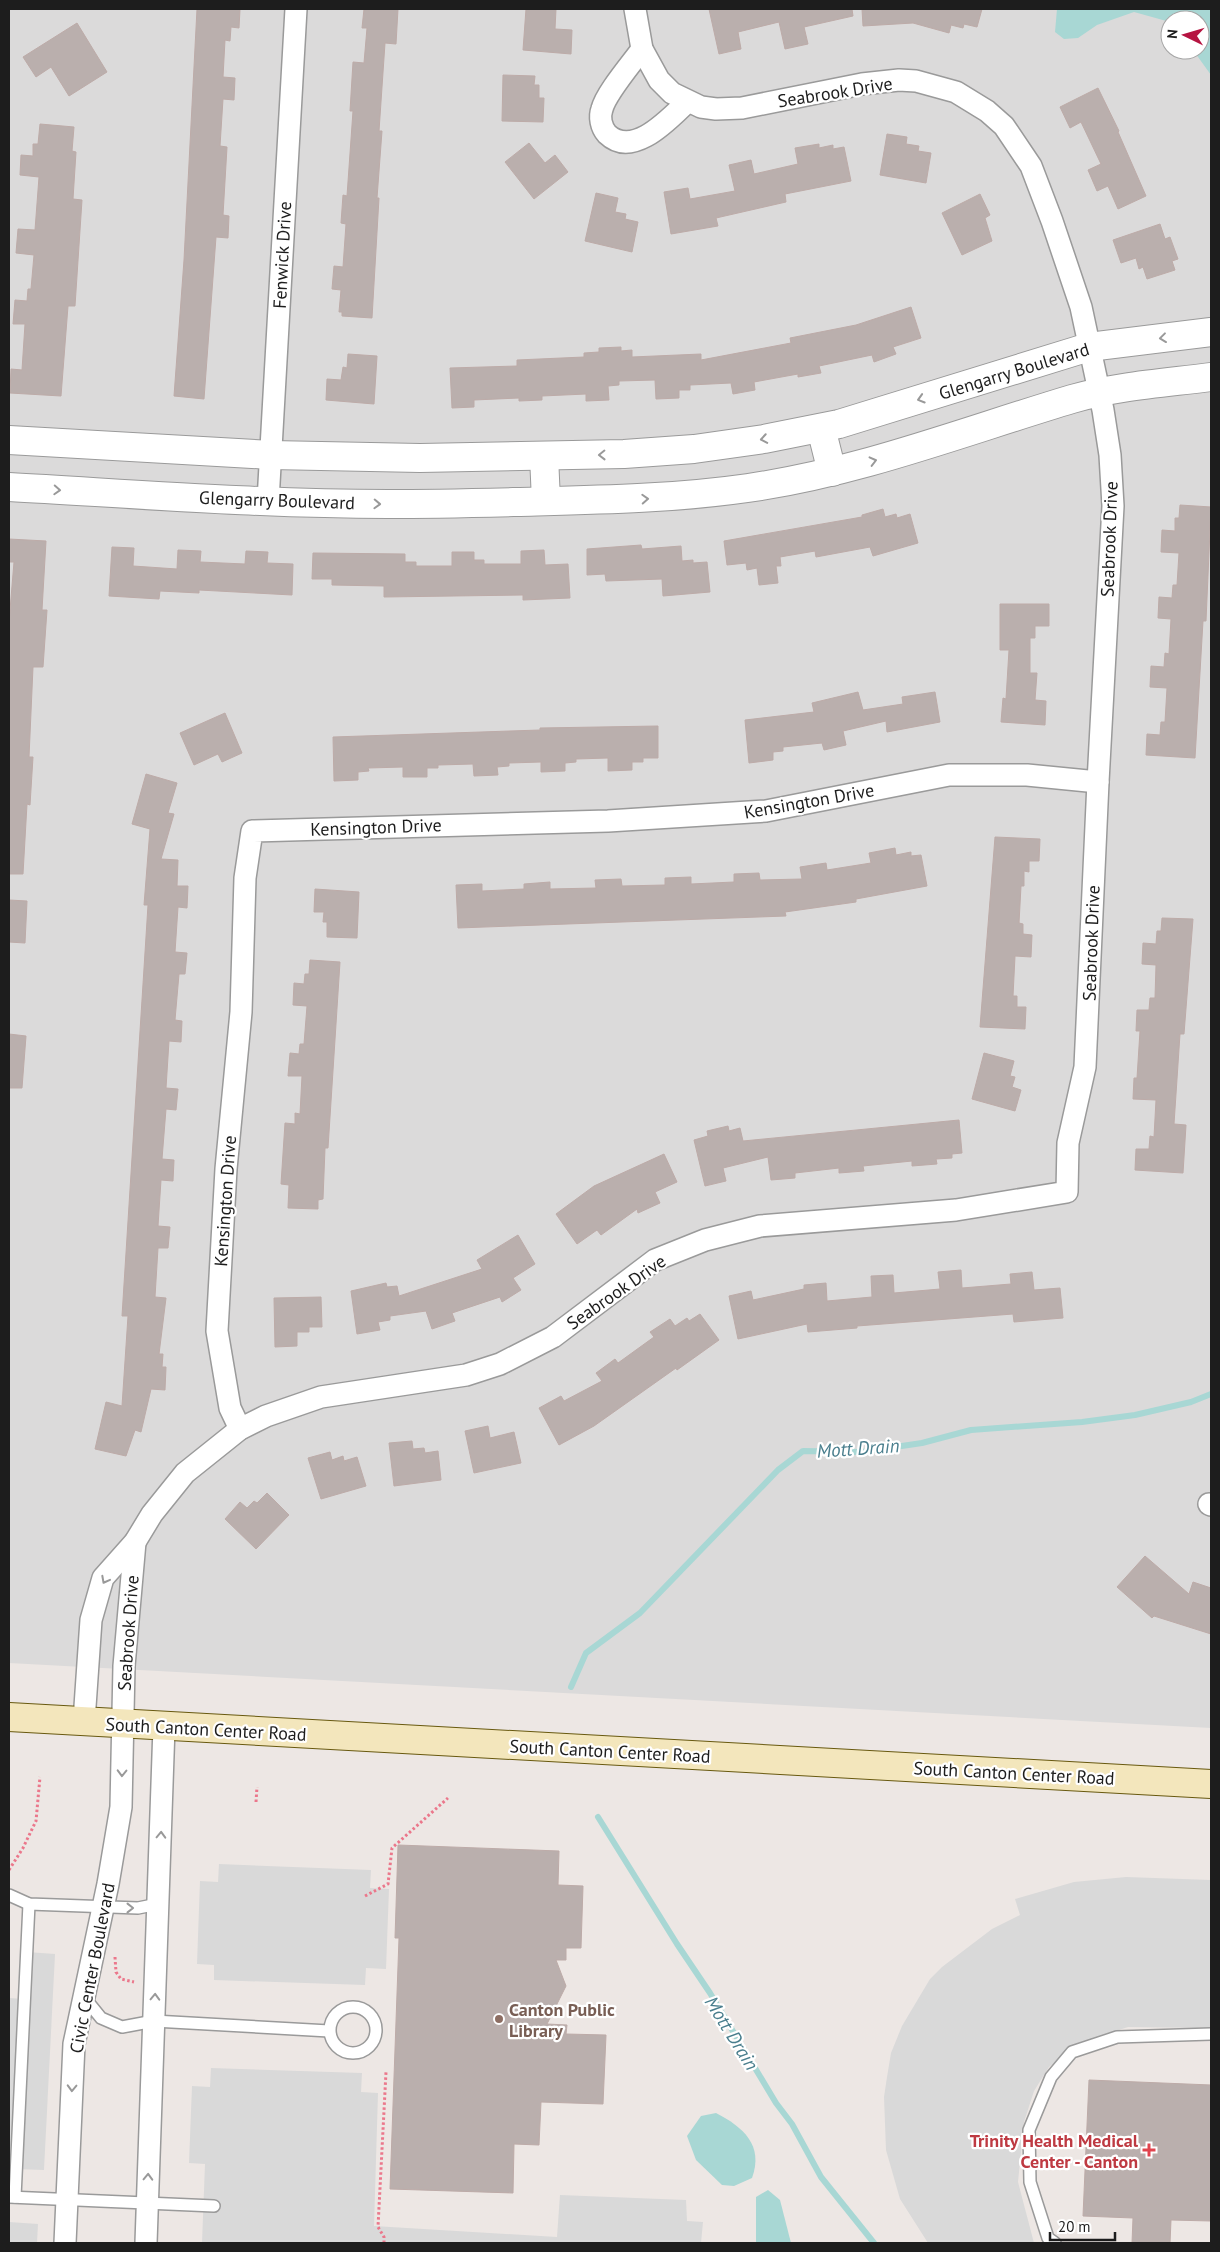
<svg xmlns="http://www.w3.org/2000/svg" width="1220" height="2252" font-family="'PT Sans',sans-serif">
  <style>
    .residential { fill: #dbdada; fill-rule: evenodd }
    .parking { fill: #d9d9d9 }
    .water { fill: #a8d7d4 }
    .lines { fill: none; stroke-linecap: round; stroke-linejoin: round }
    .stream { stroke: #a8d7d4; stroke-width: 6 }
    .building { fill: #baafad; stroke: #bdaba8 }
    .service-casing { stroke: #9a9a9a; stroke-width: 14 }
    .minor-casing { stroke: #9a9a9a; stroke-width: 24 }
    .tertiary-casing { stroke: #9a9a9a; stroke-width: 30 }
    .secondary-casing { stroke: #68590f; stroke-width: 30 }
    .path { stroke: #eb778b; stroke-width: 3; stroke-dasharray: 2.5 2.5; stroke-linecap: butt }
    .service { stroke: #fff; stroke-width: 11 }
    .minor { stroke: #fff; stroke-width: 21 }
    .tertiary { stroke: #fff; stroke-width: 28 }
    .secondary { stroke: #f3e6bc; stroke-width: 28 }
    .oneway { stroke: #999 }
    .education-dot { fill: #8d6e63; stroke: #fff; stroke-width: 2 }
    .health-dot { fill: #e0444e; stroke: #fff; stroke-width: 2 }
    .labels { text-anchor: middle; dominant-baseline: central; stroke-width: 4.5; stroke-linejoin: round; paint-order: stroke }
    .street-label { font-size: 18px; fill: #1d1d1d; stroke: #fff }
    .education-label { font-size: 18px; font-weight: bold; fill: #785e54; stroke: #fff; text-anchor: start }
    .health-label { font-size: 18px; font-weight: bold; fill: #be3a42; stroke: #fff; text-anchor: end }
    .water-label { font-size: 19px; font-style: italic; fill: #497e8d; stroke: #fff }
  </style>
  <rect width="100%" height="100%" fill="#ede7e4"/>
  <path class="residential" d="M9,9H1211V1728L9,1663ZM1170,20H1200V50H1170Z"/>
  <g class="parking">
    <path d="M219,1864L371,1870L370,1888L389,1889L386,1969L366,1968L365,1985L214,1980V1965L197,1964L200,1881L218,1882Z"/>
    <path d="M1126,1877L1211,1880V2028L1128,2027L1076,2044L1049,2067L1034,2091L1024,2122L1018,2182L1034,2243H928L900,2199L886,2150L884,2097L887,2077L891,2053L902,2026L930,1979L942,1967L992,1929L1020,1915L1015,1899L1074,1882Z"/>
    <path d="M27,1952L55,1954L44,2170L16,2169V2160H9V1998L24,1999Z"/>
    <path d="M211,2068L362,2073L361,2092L378,2093L374,2226L557,2237L560,2195L686,2200L687,2221L703,2222L701,2243H202L205,2164L189,2163L192,2086L210,2087Z"/>
    <path d="M9,2222L38,2224L37,2243H9Z"/>
  </g>
  <g class="water">
    <path d="M1057,9H1211V75L1193,50H1200V20L1170,22L1134,12L1097,25L1078,38L1064,39L1055,32Z"/>
    <path d="M716,2113C743,2127 764,2145 752,2178L734,2186L722,2185L696,2160L687,2136L701,2116Z"/>
    <path d="M768,2190L780,2200L791,2243H756V2197Z"/>
  </g>
  <g class="lines">
    <g class="stream">
      <path d="M571,1687L586,1653L640,1613L778,1470L803,1451L861,1452L922,1443L971,1430L1082,1422L1135,1415L1191,1402L1211,1394"/>
      <path d="M598,1817L677,1944L710,1993L776,2103L792,2124L821,2177L874,2243"/>
    </g>
  </g>
  <g class="building">
    <path d="M197,9H240L239,28L231,27L230,41L225,40L223,77L235,78L234,100L223,99L220,146L227,147L223,215L229,216L228,238L216,237L204,399L174,396L184,260Z"/>
    <path d="M364,9H398L396,44L385,43L379,131H382L377,198H379L372,318L342,316V312H339L341,290L332,289L334,266L343,267L346,224L341,223L343,195L347,196L353,111H350L353,62L364,63L367,28H362Z"/>
    <path d="M526,9H556L555,29L572,30L571,54L523,50Z"/>
    <path d="M709,9H852L853,16L804,27L808,44L785,49L779,22L738,32L741,49L719,54Z"/>
    <path d="M862,9H982L977,27L964,24L963,28L951,25L949,33L913,23L863,26Z"/>
    <path d="M77,23L107,72L69,96L51,67L36,77L23,57Z"/>
    <path d="M503,75L535,76L534,85H539V98H544L543,122L502,121Z"/>
    <path d="M1098,88L1119,131L1118,132L1146,196L1118,209L1108,186L1097,191L1088,170L1101,164L1081,122L1070,128L1060,107Z"/>
    <path d="M40,124L74,127L72,151L76,152L73,199L82,200L75,306H68L61,396L10,393L11,369L22,370L25,324H13L15,300L27,301L28,289H31L34,255L16,253L18,229L35,230L39,177L20,175L21,155L33,156V144H38Z"/>
    <path d="M887,134L907,137L906,144L919,146L918,151L931,153L926,183L880,175Z"/>
    <path d="M529,143L545,163L555,155L568,172L534,199L505,162Z"/>
    <path d="M819,144V148L833,145V149L844,147L851,181L785,194L786,202L716,218L718,226L671,234L664,192L688,188L690,199L735,191L729,165L751,160L754,174L798,164L795,148Z"/>
    <path d="M596,193L618,198L615,212L626,214L625,219L638,222L632,252L585,241Z"/>
    <path d="M980,194L990,215L985,218L992,241L962,255L942,213Z"/>
    <path d="M1160,224L1165,239L1170,237L1178,259L1172,261L1175,270L1147,279L1143,267L1139,269L1136,258L1121,263L1113,240Z"/>
    <path d="M911,307L921,338L893,347L896,354L874,362L872,355L819,366L821,373L798,377V374L754,382L755,390L733,394L731,383L690,385V390H679V398L656,399L655,380L619,381V385L608,386L609,400L586,401V394L542,396V400L519,401V398L474,400V407L452,408L450,368L517,366V360L584,357V353L599,352V348L621,347V351L632,350V357L701,354V360L791,343L790,338L856,325Z"/>
    <path d="M348,354L377,356L374,404L326,400L327,379L341,380L343,367L347,368Z"/>
    <path d="M1180,505L1211,507L1206,621H1203L1195,758L1146,755L1147,734L1160,735L1161,722H1165L1167,688L1150,687L1151,666L1164,667L1165,653L1169,654L1171,619L1158,618L1159,597L1172,598L1173,585H1177L1179,553L1161,552L1162,530L1175,531V518H1179Z"/>
    <path d="M883,509L885,517L896,514L897,518L910,514L918,543L873,556L870,547L816,557L815,551L780,557L781,566H776L778,583L759,585L757,568L747,570L746,563L727,565L724,541L862,517V515Z"/>
    <path d="M9,539L46,541L42,610H47L43,667H33L29,757H33L30,805L27,804L23,874H9V622L14,562H9Z"/>
    <path d="M641,545L642,549L681,546L682,561L693,560V563L707,562L710,592L663,596L662,579L606,581L605,574L587,575V549Z"/>
    <path d="M112,547L134,548L133,566L177,569L178,550L201,551L200,562L245,564L246,551L268,552L267,563L293,564L292,595L199,590V593L160,591L159,599L109,596Z"/>
    <path d="M544,550L545,565L568,564L570,598L523,600V595L384,597V586L332,585V579H312L313,553L405,554V562H416V566H452V552H474V560H484V564H521V551Z"/>
    <path d="M1000,604H1049V626H1035V638H1030V673H1037L1035,700L1046,701L1045,725L1001,722L1003,698L1006,699L1009,650H1000Z"/>
    <path d="M858,692L863,710L903,704L902,697L935,692L940,722L887,732L886,721L843,731L846,745L824,750L822,743L783,747V751L773,752V760L749,763L745,720L814,712L812,703Z"/>
    <path d="M225,713L242,753L222,762L218,754L194,765L180,733Z"/>
    <path d="M658,726V758H643V762H632V770L608,771V758L576,759V762L565,763V771L541,772V762L509,763V766L497,767L498,775L474,776L473,764L438,765V768H427V777H403V767L368,768L369,771L358,772V780L334,781L333,737L540,730V728Z"/>
    <path d="M146,774L177,783L168,813L174,814L161,859L178,860L177,886H188L187,908L178,907L175,952L187,953L185,974H179L175,1020L182,1021L181,1042L169,1041L166,1088L178,1089L176,1110L166,1109L162,1159L174,1160L173,1181L161,1180L158,1226L170,1227L168,1248H158L155,1297L166,1298L159,1354H163L162,1367H166L165,1390L151,1389L141,1432L135,1430L126,1456L95,1449L106,1402L122,1406L128,1316H122L148,905H144L150,829L132,824Z"/>
    <path d="M995,837L1040,839L1039,861H1029V872L1024,871V886H1021L1019,923L1023,924V934L1032,935L1031,957L1015,956L1013,996H1017V1007H1026L1025,1029L980,1027Z"/>
    <path d="M895,848L896,855L911,852V856L921,855L927,886L856,899V902L785,912L786,916L458,928L456,885L482,884V891L524,889V884L550,882V889L596,888L595,880L621,879L622,886L665,885V878L691,877V884L734,882V874L759,873L760,880L802,879L800,867L826,863L827,870L871,863L869,853Z"/>
    <path d="M315,889L359,892L357,938L327,937V922H323L324,912H314Z"/>
    <path d="M9,900L27,901L25,943L9,942Z"/>
    <path d="M1162,918L1193,919L1184,1034H1180L1174,1124L1186,1125L1183,1173L1135,1170L1136,1149H1149L1150,1136L1154,1137L1156,1100L1133,1099L1134,1078H1137L1140,1031H1136L1137,1010H1149L1150,998H1155L1156,965L1142,964L1143,943L1156,944L1157,931H1161Z"/>
    <path d="M310,960L340,962L328,1148H325L323,1199L318,1200V1209L288,1208L289,1185L281,1184L285,1123L295,1124V1113L300,1114L302,1076H288L290,1053L299,1054L300,1044H304L307,1006L293,1005L294,983L304,984L305,974H309Z"/>
    <path d="M9,1034L26,1036L22,1088H9Z"/>
    <path d="M984,1053L1014,1061L1010,1076L1015,1077L1012,1087L1021,1090L1015,1111L972,1099Z"/>
    <path d="M959,1120L962,1153L952,1154V1158L936,1159L937,1164L912,1166V1161L863,1166L864,1171L839,1173V1168L795,1173V1178L771,1180L768,1157L723,1168L726,1181L705,1186L694,1140L708,1136L707,1131L728,1126L729,1131L740,1128L743,1141Z"/>
    <path d="M664,1154L677,1182L655,1192L660,1203L638,1213L637,1209L601,1235L597,1230L577,1244L556,1214L594,1186Z"/>
    <path d="M518,1235L535,1264L513,1278L521,1290L502,1302L500,1297L452,1313L455,1321L432,1329L426,1311L390,1316V1320L378,1322L380,1330L357,1334L351,1291L386,1283L387,1287L397,1286L399,1296L482,1269L477,1260Z"/>
    <path d="M961,1270L962,1288L1011,1284L1010,1274L1032,1272L1034,1290L1060,1288L1063,1318L1014,1322L1013,1314L857,1326V1328L808,1332L807,1324L738,1339L729,1296L751,1291L753,1300L804,1289V1285L826,1283L827,1301L872,1297L871,1276L893,1275L894,1293L940,1289L938,1272Z"/>
    <path d="M321,1297L322,1327H309V1332H297V1346L275,1347L274,1298Z"/>
    <path d="M700,1314L719,1340L677,1370L676,1368L594,1426L559,1445L539,1408L561,1396L564,1401L602,1381L596,1373L615,1359L618,1363L654,1337L650,1332L670,1319L675,1326L687,1318L689,1321Z"/>
    <path d="M488,1426L490,1438L514,1432L521,1463L474,1473L465,1431Z"/>
    <path d="M412,1441L413,1449L424,1448L425,1453L438,1451L441,1480L394,1486L389,1443Z"/>
    <path d="M330,1452L332,1460L343,1456L344,1461L357,1457L366,1486L321,1499L308,1458Z"/>
    <path d="M267,1493L289,1515L256,1549L225,1519L240,1502L247,1508L254,1501L257,1503Z"/>
    <path d="M1145,1556L1189,1594L1193,1582L1211,1588V1634L1154,1616L1152,1618L1117,1587Z"/>
    <path d="M398,1845L559,1851L558,1885L583,1886L581,1948H566V1960H556L566,1986L547,2024L567,2025L566,2034L606,2035L603,2104L541,2102L539,2145L514,2144L513,2193L390,2189L399,1938H395Z"/>
    <path d="M1089,2080L1211,2085V2221L1171,2220L1170,2243H1132L1133,2218L1083,2216Z"/>
  </g>
  <g class="lines">
    <defs>
      <g id="service">
        <path d="M9,1895L29,1904L138,1908L158,1904"/>
        <path d="M84,1997L101,2018L122,2027L154,2021L329,2031"/>
        <circle cx="353" cy="2030" r="23"/>
        <path d="M9,2197L214,2206"/>
        <path d="M15,2197L29,1904"/>
        <path d="M1055,2243L1048,2238L1030,2182L1029,2130L1051,2077L1072,2052L1117,2037L1211,2034"/>
      </g>
      <g id="minor">
        <path d="M642,49C632,63 606,93 602,109C599,117 601,127 607,134C633,159 669,119 687,102"/>
        <path d="M268,501L296,9"/>
        <path d="M240,1429L230,1408L217,1331L226,1169L241,1012L245,878L252,831L608,821L766,811L949,775H1027L1098,782"/>
        <path d="M1209,1504L1211,1505"/>
        <path d="M84,1721L91,1620L103,1578L135,1542L152,1514L185,1473L240,1429L266,1416L321,1397L466,1375L500,1364L553,1337L655,1260L705,1240L760,1226L956,1210L1067,1192L1068,1143L1085,1067L1098,782L1113,506L1110,455L1103,410L1081,307L1052,221L1031,166L1004,126L987,111L956,92L916,81L899,80L862,84L742,108L716,109L701,107L672,93L659,80L642,49L635,9"/>
        <path d="M65,2243L74,2044L108,1884L121,1807L124,1666L135,1542"/>
        <path d="M146,2243L164,1727"/>
      </g>
      <g id="tertiary">
        <path d="M821,428L832,472"/>
        <path d="M9,440L271,455L420,458L624,454L694,449L764,439L839,424L1089,347L1211,332"/>
        <path d="M544,456L546,501"/>
        <path d="M9,487C135,494 261,504 388,504C431,504 473,503 516,502C594,500 671,499 748,488C860,472 965,431 1072,399C1117,386 1165,383 1211,377"/>
      </g>
      <path id="secondary" d="M9,1717L1211,1784"/>
    </defs>
    <use href="#service" class="service-casing"/>
    <use href="#minor" class="minor-casing"/>
    <use href="#tertiary" class="tertiary-casing"/>
    <use href="#secondary" class="secondary-casing"/>
    <g class="path">
      <path d="M256,1802L257,1787"/>
      <path d="M9,1870L23,1848L36,1821L40,1777"/>
      <path d="M365,1896L388,1884L392,1848L448,1798"/>
      <path d="M115,1957L116,1972L121,1979L134,1982"/>
      <path d="M384,2243V2237L378,2227L386,2072"/>
    </g>
    <use href="#service" class="service"/>
    <use href="#minor" class="minor"/>
    <use href="#tertiary" class="tertiary"/>
    <use href="#secondary" class="secondary"/>
  </g>
  <defs><path id="oneway-chevron" d="M-2-3.5L2.5 0L-2 3.5" fill="none" stroke-width="1.6" stroke-linecap="round" stroke-linejoin="round" transform="scale(1.25)"/></defs>
  <g class="oneway">
    <use href="#oneway-chevron" transform="translate(1163 338) rotate(173)"/>
    <use href="#oneway-chevron" transform="translate(921 399) rotate(163)"/>
    <use href="#oneway-chevron" transform="translate(764 439) rotate(170)"/>
    <use href="#oneway-chevron" transform="translate(602 455) rotate(179)"/>
    <use href="#oneway-chevron" transform="translate(873 461) rotate(-14)"/>
    <use href="#oneway-chevron" transform="translate(57 490) rotate(3)"/>
    <use href="#oneway-chevron" transform="translate(645 499) rotate(-3)"/>
    <use href="#oneway-chevron" transform="translate(377 504) rotate(2)"/>
    <use href="#oneway-chevron" transform="translate(105 1580) rotate(118)"/>
    <use href="#oneway-chevron" transform="translate(122 1773) rotate(91)"/>
    <use href="#oneway-chevron" transform="translate(161 1835) rotate(-88)"/>
    <use href="#oneway-chevron" transform="translate(130 1908)"/>
    <use href="#oneway-chevron" transform="translate(155 1997) rotate(-88)"/>
    <use href="#oneway-chevron" transform="translate(72 2088) rotate(92)"/>
    <use href="#oneway-chevron" transform="translate(148 2177) rotate(-88)"/>
  </g>
  <circle class="education-dot" cx="499" cy="2019" r="5"/>
  <path class="health-dot" d="M1146.5 2142.5h5v5h5v5h-5v5h-5v-5h-5v-5h5z"/>
  <g class="labels">
    <g class="street-label">
      <text transform="translate(835 92) rotate(-9)">Seabrook Drive</text>
      <text transform="translate(282 255) rotate(-87)">Fenwick Drive</text>
      <text transform="translate(1014 371) rotate(-17)">Glengarry Boulevard</text>
      <text transform="translate(277 500) rotate(2)">Glengarry Boulevard</text>
      <text transform="translate(1109 539) rotate(-88)">Seabrook Drive</text>
      <text transform="translate(809 801) rotate(-10)">Kensington Drive</text>
      <text transform="translate(376 827) rotate(-2)">Kensington Drive</text>
      <text transform="translate(1091 943) rotate(-88)">Seabrook Drive</text>
      <text transform="translate(225 1201) rotate(-86)">Kensington Drive</text>
      <text transform="translate(616 1292) rotate(-35)">Seabrook Drive</text>
      <text transform="translate(128 1633) rotate(-86)">Seabrook Drive</text>
      <text transform="translate(206 1729) rotate(3)">South Canton Center Road</text>
      <text transform="translate(610 1751) rotate(3)">South Canton Center Road</text>
      <text transform="translate(1014 1773) rotate(3)">South Canton Center Road</text>
      <text transform="translate(92 1968) rotate(-79)">Civic Center Boulevard</text>
    </g>
    <g class="education-label">
      <text x="509" y="2009">Canton Public<tspan x="509" dy="21">Library</tspan></text>
    </g>
    <g class="health-label">
      <text x="1138" y="2140">Trinity Health Medical<tspan x="1138" dy="21">Center - Canton</tspan></text>
    </g>
    <g class="water-label">
      <text transform="translate(858 1448) rotate(-4)">Mott Drain</text>
      <text transform="translate(732 2033) rotate(58)">Mott Drain</text>
    </g>
  </g>
  <rect width="1220" height="2252" fill="none" stroke="#1d1d1d" stroke-width="20"/>
  <g transform="translate(1185 35) rotate(275)"><circle r="24" fill="#ffffff" stroke="#a5a5a5"/>
  <path d="M0-4L9 19L0 12L-9 19Z" fill="#b61441"/>
  <text y="-8" font-size="14" font-weight="bold" text-anchor="middle" fill="#1d1d1d">N</text>
  </g>
  <path d="M1050 2232v8h65v-8" fill="none" stroke="#1d1d1d" stroke-width="2.5"/>
  <text x="1058" y="2232" font-size="15" fill="#1d1d1d" stroke="#ffffff" stroke-width="4" paint-order="stroke">20 m</text>
</svg>
